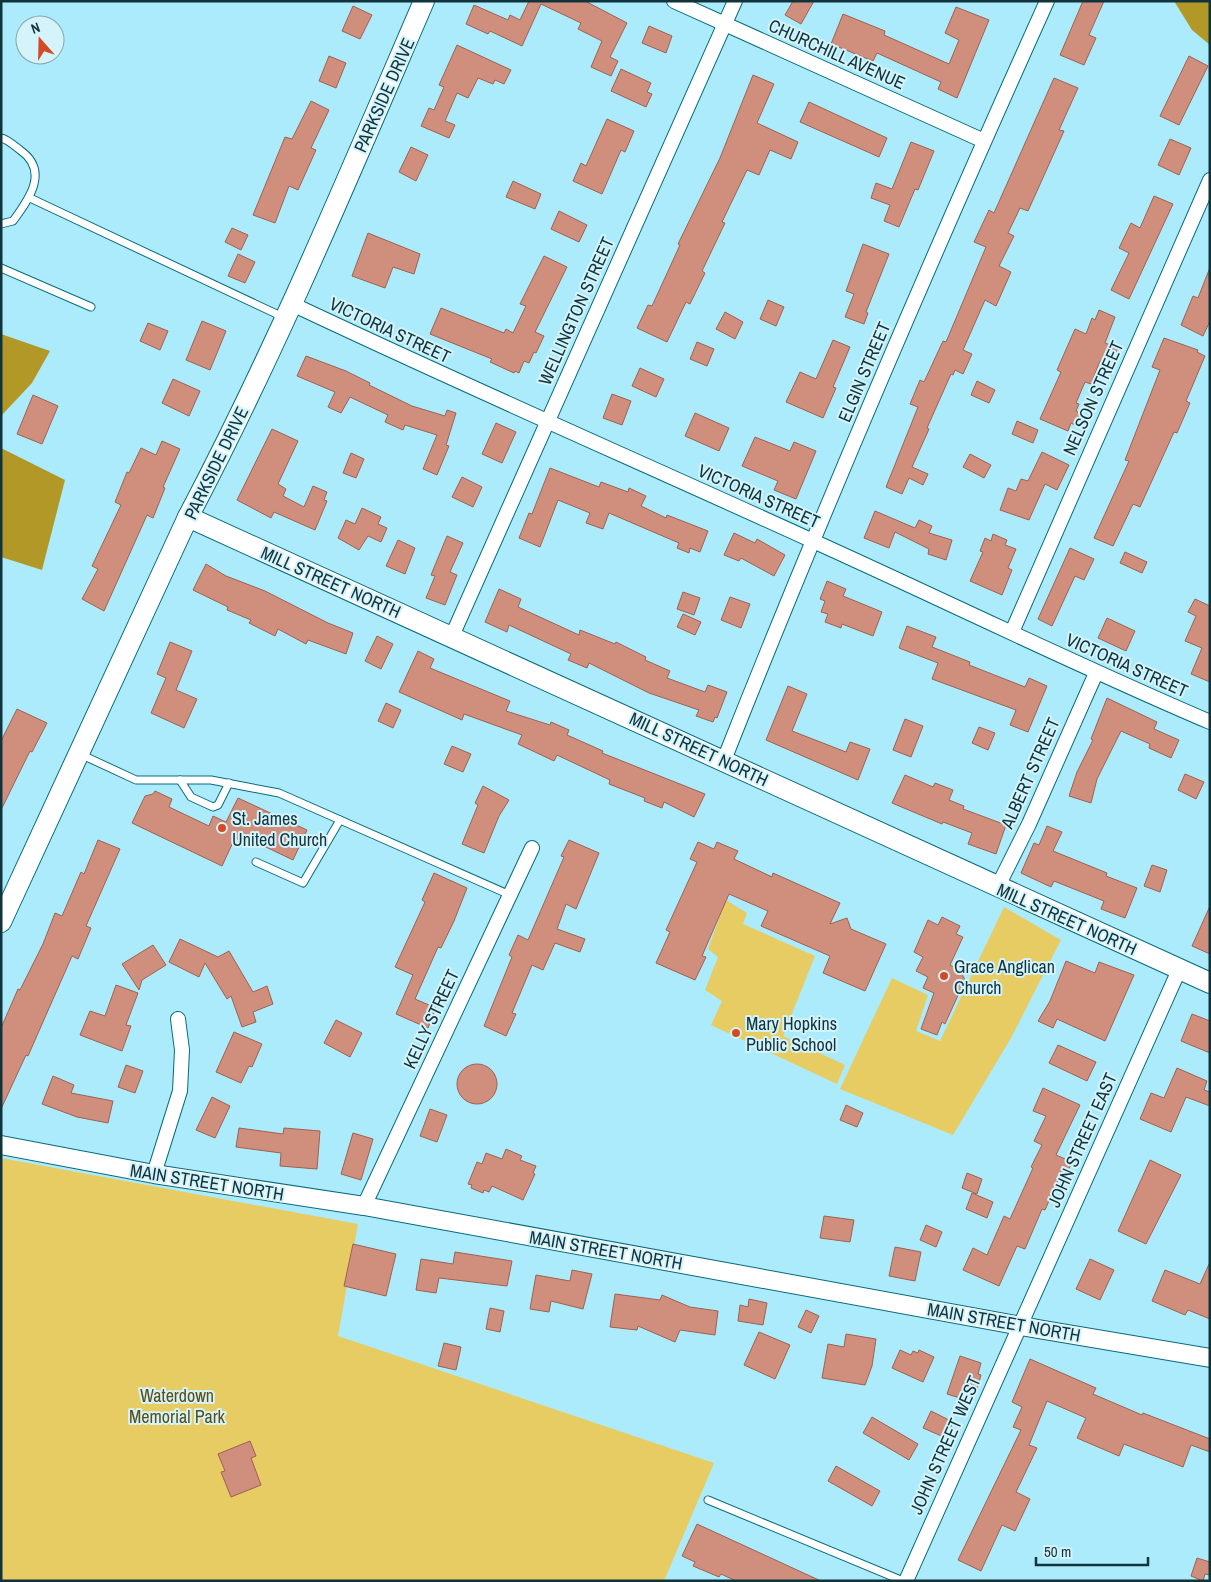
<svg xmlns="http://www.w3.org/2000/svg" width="1211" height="1582" font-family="'Archivo Narrow',sans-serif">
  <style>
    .green { fill: #e6cc63 }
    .forest { fill: #b29927 }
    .building { fill: #d08f7d; stroke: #9e6151 }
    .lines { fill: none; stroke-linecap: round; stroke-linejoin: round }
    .service-casing { stroke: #076b7e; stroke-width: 9 }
    .minor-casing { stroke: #076b7e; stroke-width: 16 }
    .tertiary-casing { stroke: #076b7e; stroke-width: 20 }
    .secondary-casing { stroke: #076b7e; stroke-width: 22 }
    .service { stroke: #fff; stroke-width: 7 }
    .minor { stroke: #fff; stroke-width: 14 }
    .tertiary { stroke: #fff; stroke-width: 18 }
    .secondary { stroke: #fff; stroke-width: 20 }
    .poi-dot { fill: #d34a24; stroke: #d4f3fb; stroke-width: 2 }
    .labels { text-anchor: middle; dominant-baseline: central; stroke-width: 4; stroke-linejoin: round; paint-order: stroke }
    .street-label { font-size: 18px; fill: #11343c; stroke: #d4f3fb }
    .poi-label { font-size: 18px; fill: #11343c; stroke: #d4f3fb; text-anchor: start }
    .park-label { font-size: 18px; fill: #5b4e15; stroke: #d4f3fb }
  </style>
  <rect width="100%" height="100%" fill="#acebfc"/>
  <g class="green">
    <path d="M726,900L747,913L743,924L815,956L783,1036L845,1065L837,1084L711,1025L722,1001L705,990L718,957L708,949Z"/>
    <path d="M1004,907L1061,940L1011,1038L953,1135L840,1089L892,978L928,995L916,1031L940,1041Z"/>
    <path d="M1,1158L358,1224L338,1336L714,1463L664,1581H1Z"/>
  </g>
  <g class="forest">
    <path d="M1174,1H1210V45L1192,30Z"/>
    <path d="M1,334L50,351L32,383L1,416Z"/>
    <path d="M1,448L65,480L42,570L1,557Z"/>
  </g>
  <g class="building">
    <path d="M529,1H585L627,23L610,57L618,61L611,76L591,67L602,41L578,29L581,23L541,4L522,46L490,31L488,34L466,24L474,5L508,20L510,15L520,20Z"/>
    <path d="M793,1H814L801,24L785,15Z"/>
    <path d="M1083,1H1104L1089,35L1096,38L1084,65L1060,55Z"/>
    <path d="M353,6L372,15L360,39L342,31Z"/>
    <path d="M956,7L989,20L957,98L938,89L941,82L877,53L873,61L831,44L843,14L885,31L884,35L949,64L959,40L945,33Z"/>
    <path d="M649,26L672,36L666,53L642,43Z"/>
    <path d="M457,45L511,70L504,84L495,80L493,84L478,78L468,98L457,93L445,121L455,125L449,138L421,126L429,108L434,110L444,87L439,85Z"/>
    <path d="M329,56L346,63L336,88L319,81Z"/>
    <path d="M1189,56L1208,66L1179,125L1160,116Z"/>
    <path d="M621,69L651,83L647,92L652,94L646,107L611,91Z"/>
    <path d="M753,75L774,84L757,123L798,142L791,159L770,150L759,175L747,170L722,222L725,223L702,271L705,273L690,304L686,302L667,342L637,328L648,305L652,306L680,245L678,244L720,158Z"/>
    <path d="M1054,78L1078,88L1059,130L1064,131L1028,211L1020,208L1008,233L1014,236L999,266L1011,272L996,306L985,300L963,350L972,354L963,374L955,370L953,375L951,374L927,428L929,429L912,467L928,474L923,485L909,478L902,494L886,487L918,407L910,404L920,380L924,382L943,341L946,342L986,247L974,242L989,210L994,213Z"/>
    <path d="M311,101L329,110L311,148L316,150L298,190L289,186L275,223L253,215L285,137L292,139Z"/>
    <path d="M809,102L887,138L879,157L800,122Z"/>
    <path d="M607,119L634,131L625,152L621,150L602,194L573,181L581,163L586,166Z"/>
    <path d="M1170,139L1191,148L1179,175L1158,165Z"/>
    <path d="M911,142L934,151L918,190L915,189L899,227L884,221L890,205L871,198L876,183L892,189Z"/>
    <path d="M411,147L428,155L416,181L399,172Z"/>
    <path d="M513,181L541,194L535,209L506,197Z"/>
    <path d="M1154,196L1173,204L1129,299L1111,290L1129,253L1119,248L1131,223L1140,228Z"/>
    <path d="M559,211L587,225L579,242L551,229Z"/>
    <path d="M232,228L248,235L241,250L225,242Z"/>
    <path d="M368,233L420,254L414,274L393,267L385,288L352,276Z"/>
    <path d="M863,244L889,254L866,312L868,313L864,324L845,317L854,294L846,291Z"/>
    <path d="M238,254L255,262L245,283L228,276Z"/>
    <path d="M544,256L567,267L535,332L544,336L536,353L534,352L529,363L524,361L519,373L515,371L514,373L490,362L492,359L430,334L441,308L504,333L506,329L513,333L526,306L520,304Z"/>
    <path d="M1209,270L1210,321L1203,336L1181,325L1193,296L1198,298Z"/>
    <path d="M768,300L784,307L776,326L760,319Z"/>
    <path d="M1099,310L1115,317L1105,343L1118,348L1110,365L1100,361L1091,384L1085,382L1076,403L1079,404L1076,411L1080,413L1075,425L1071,423L1068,431L1040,419L1061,372L1057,370L1075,329L1086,334L1092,318L1095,320Z"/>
    <path d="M725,312L743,322L735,339L716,329Z"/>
    <path d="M202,321L226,331L210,370L186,360Z"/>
    <path d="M148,323L168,331L160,350L140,341Z"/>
    <path d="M1164,338L1198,350L1197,352L1205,356L1186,401L1190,403L1177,433L1174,432L1140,507L1133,504L1113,546L1094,538L1129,461L1125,460L1160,370L1152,367Z"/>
    <path d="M833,340L850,347L833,387L836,388L823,418L786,402L800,372L816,379Z"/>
    <path d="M697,342L714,349L707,366L690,359Z"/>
    <path d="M306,356L346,371L370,383L369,385L412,406L445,416L447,410L456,413L446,445L449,446L437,475L423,469L437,435L405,425L403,430L385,422L388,415L350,397L341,413L328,407L335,392L297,376Z"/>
    <path d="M640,368L664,379L656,397L632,386Z"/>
    <path d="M173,379L200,391L189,416L162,403Z"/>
    <path d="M977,381L995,390L989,403L971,395Z"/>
    <path d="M612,394L631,401L622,425L603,418Z"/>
    <path d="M33,395L58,406L42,444L17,434Z"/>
    <path d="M695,413L729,428L719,451L685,436Z"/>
    <path d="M1017,421L1038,430L1033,443L1012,434Z"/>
    <path d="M496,423L516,432L502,463L482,454Z"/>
    <path d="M272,429L298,441L278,484L286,489L283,496L304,507L313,486L327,492L324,500L327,501L315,530L274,512L271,518L237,500Z"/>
    <path d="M755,437L790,451L794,442L816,451L796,499L774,490L778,481L742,466Z"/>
    <path d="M162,441L180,449L163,487L165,488L153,518L147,515L104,611L82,599L98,569L92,566L121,505L115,502L127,472L129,473L141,448L156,455Z"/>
    <path d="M1042,452L1069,465L1057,490L1045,484L1029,520L1000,510L1008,488L1016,491L1021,479L1028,481Z"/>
    <path d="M351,453L364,459L356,478L343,473Z"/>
    <path d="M970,454L991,465L984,478L963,467Z"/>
    <path d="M550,468L599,487L601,482L628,492L629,488L646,496L641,506L666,518L667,515L708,531L700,552L690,548L689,553L677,548L679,543L609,513L603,529L586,523L590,513L558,500L540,547L519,538L529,513L532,514Z"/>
    <path d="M462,477L482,487L473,507L452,497Z"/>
    <path d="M362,508L381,517L378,524L387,528L381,542L368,536L359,550L338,538L346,520L355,524Z"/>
    <path d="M875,511L915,528L919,520L932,526L929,533L952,540L946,560L928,554L929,549L895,532L889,548L864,538Z"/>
    <path d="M734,533L755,543L757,539L785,555L774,576L741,558L739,561L724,555Z"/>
    <path d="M993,534L1007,540L1005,545L1016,549L1008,568L1012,570L1002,595L970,581L983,552L980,551L985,538L991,541Z"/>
    <path d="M447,536L463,543L450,572L457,575L445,605L426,598L435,576L431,575Z"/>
    <path d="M398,540L415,548L405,574L386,566Z"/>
    <path d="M1070,548L1094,559L1084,580L1075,576L1052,626L1038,619Z"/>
    <path d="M1125,552L1147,562L1142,573L1120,563Z"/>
    <path d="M206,564L226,576L265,591L328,623L353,633L346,654L308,640L306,644L278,629L275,636L249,623L251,620L227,610L228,607L193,590Z"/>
    <path d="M827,581L846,589L843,596L882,612L873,636L842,624L841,628L825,622L828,614L821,612L825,601L820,599Z"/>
    <path d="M499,589L521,599L518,607L579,635L580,630L615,644L616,642L646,657L645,660L670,671L667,678L705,692L708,685L727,692L717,718L715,717L713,722L696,716L699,710L649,693L589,663L587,668L568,660L571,654L509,625L507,632L485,622Z"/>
    <path d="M683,592L700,598L694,615L677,609Z"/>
    <path d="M730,597L750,604L741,628L721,620Z"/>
    <path d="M1195,599L1210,606V682L1191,674L1202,648L1185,641L1196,616L1188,612Z"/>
    <path d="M683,614L701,622L695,635L677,627Z"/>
    <path d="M1107,618L1135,631L1126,651L1098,638Z"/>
    <path d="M907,626L936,637L932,647L970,662L969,665L1025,687L1029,678L1047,686L1028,732L1010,725L1016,710L932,679L938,663L899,648Z"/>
    <path d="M377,636L393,644L381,669L365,661Z"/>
    <path d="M170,642L192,651L176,690L197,699L184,728L151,713L166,678L157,674Z"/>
    <path d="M418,651L434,659L430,668L510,701L506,711L550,725L551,722L569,730L567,735L603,751L602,753L705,794L694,817L664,802L662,808L644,801L645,798L609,784L610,780L557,755L554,761L518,744L522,735L464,714L462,720L399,692Z"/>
    <path d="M788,686L807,694L792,731L846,752L850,742L870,749L858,780L766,740Z"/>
    <path d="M1107,698L1157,722L1154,729L1179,740L1171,758L1149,748L1150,744L1121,731L1097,779L1091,803L1069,796L1077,772L1093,740L1091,739Z"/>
    <path d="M386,703L401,710L393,728L378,721Z"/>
    <path d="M17,709L47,723L32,752L30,751L1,810V741Z"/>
    <path d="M905,719L923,726L911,757L893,750Z"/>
    <path d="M979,727L995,733L988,750L972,743Z"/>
    <path d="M452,746L471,754L463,772L444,764Z"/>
    <path d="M1185,774L1204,782L1196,799L1178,790Z"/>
    <path d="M905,775L933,787L935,783L953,790L949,800L964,806L963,809L1006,825L996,854L968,844L972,833L943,822L942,824L892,803Z"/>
    <path d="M483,786L509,800L499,816L484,853L462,844L478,805L475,803Z"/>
    <path d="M155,791L172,799L169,807L209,826L213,816L226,822L238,798L307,830L293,860L247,838L245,842L235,838L222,866L132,823L145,796L153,794Z"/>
    <path d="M1047,826L1062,832L1053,851L1107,873L1106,876L1137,888L1125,918L1101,909L1104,901L1054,881L1051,887L1021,873L1034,843L1039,845Z"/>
    <path d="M98,840L120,849L86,926L91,928L78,959L72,956L28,1056L26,1055L1,1109V1028L18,989L20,990L43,944L55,913L62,916L81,872L84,874Z"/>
    <path d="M569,840L599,853L576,909L566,904L557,929L585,939L580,952L555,943L543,970L532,965L512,1013L516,1014L506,1036L484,1026L512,957L509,955L518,935L528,940L564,857L561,856Z"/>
    <path d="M698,842L714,849L717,842L738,851L734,859L772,877L773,873L840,903L830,924L847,918L851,929L886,944L865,991L823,973L830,956L761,926L768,911L729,894L702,956L706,957L695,980L656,963L670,932L666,930L697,862L690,859Z"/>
    <path d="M1152,865L1167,870L1160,892L1144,886Z"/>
    <path d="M434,873L467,888L454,921L441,948L438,947L415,999L436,1008L428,1028L396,1014L413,975L395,967L425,902L422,900Z"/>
    <path d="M1210,906V954L1192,946Z"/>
    <path d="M942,917L960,926L956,934L963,937L950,965L960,970L965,980L945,1024L942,1022L937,1035L921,1029L934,993L923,988L928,977L916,971L923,957L914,952L928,920L938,925Z"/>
    <path d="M180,939L218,957L229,951L253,992L267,986L273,1004L253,1012L256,1022L242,1027L231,996L227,999L205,963L199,977L169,962Z"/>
    <path d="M153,945L166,965L142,980L139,990L122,964Z"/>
    <path d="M1066,961L1095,973L1099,962L1134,975L1105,1041L1057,1019L1053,1028L1038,1021L1050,1001Z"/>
    <path d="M116,985L138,993L126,1025L131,1026L122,1051L80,1035L90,1011L105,1016Z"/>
    <path d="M1192,1014L1210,1021V1053L1181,1041Z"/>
    <path d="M336,1020L362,1033L350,1057L324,1043Z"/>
    <path d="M234,1032L262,1044L252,1067L249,1066L241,1083L216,1072Z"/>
    <path d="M1058,1045L1096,1062L1087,1081L1049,1063Z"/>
    <circle cx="477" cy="1084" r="20"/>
    <path d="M126,1065L143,1071L135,1093L118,1087Z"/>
    <path d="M1177,1068L1207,1081L1204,1090L1210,1092V1106L1186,1097L1171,1132L1140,1119L1151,1093L1164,1098Z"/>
    <path d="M53,1076L74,1085L71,1093L113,1101L108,1123L77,1117L42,1104Z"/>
    <path d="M1043,1088L1080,1105L1056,1155L1072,1162L1063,1182L1058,1180L1045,1210L1042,1209L1025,1249L1017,1246L999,1286L963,1270L973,1248L987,1255L1004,1216L1010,1219L1033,1168L1031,1167L1042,1145L1034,1141L1046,1116L1033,1111Z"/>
    <path d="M212,1097L230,1106L215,1138L196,1130Z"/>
    <path d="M846,1105L863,1113L857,1127L840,1120Z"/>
    <path d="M430,1109L447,1115L437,1142L420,1136Z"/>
    <path d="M239,1128L283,1134L284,1128L320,1131L317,1169L280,1166L281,1153L236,1147Z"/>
    <path d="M353,1133L373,1139L361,1180L341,1174Z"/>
    <path d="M506,1149L522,1156L520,1160L536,1166L533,1173L535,1174L523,1200L492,1186L489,1192L484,1190L483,1193L471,1188L472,1185L468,1184L477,1162L482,1164L486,1153L502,1159Z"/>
    <path d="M1150,1160L1181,1175L1146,1244L1118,1231Z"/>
    <path d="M967,1173L982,1179L977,1194L962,1188Z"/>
    <path d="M972,1193L993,1202L987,1218L966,1209Z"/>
    <path d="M824,1216L854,1220L850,1242L820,1238Z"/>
    <path d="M926,1225L942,1232L936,1247L920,1240Z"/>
    <path d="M353,1244L396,1254L386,1296L344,1286Z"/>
    <path d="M895,1247L921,1252L915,1281L889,1276Z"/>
    <path d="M455,1252L512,1261L507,1286L439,1278L436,1293L416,1290L421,1259L453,1264Z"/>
    <path d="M1090,1259L1114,1270L1100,1300L1076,1289Z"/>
    <path d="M1210,1262V1319L1188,1310L1185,1315L1152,1301L1165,1270L1200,1284Z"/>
    <path d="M572,1270L592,1274L583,1309L551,1301L549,1312L530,1309L536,1275L570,1281Z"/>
    <path d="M615,1294L660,1300L662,1295L690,1307L718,1311L715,1335L680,1330L675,1342L638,1326L637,1330L610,1327Z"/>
    <path d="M749,1299L767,1303L763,1325L738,1321L740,1305L748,1307Z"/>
    <path d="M490,1308L504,1311L500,1332L486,1329Z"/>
    <path d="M806,1310L819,1316L811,1333L798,1327Z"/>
    <path d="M759,1332L790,1345L775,1379L744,1365Z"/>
    <path d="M846,1334L876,1339L872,1366L865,1385L822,1378L828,1344L844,1347Z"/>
    <path d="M444,1343L461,1347L456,1370L438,1366Z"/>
    <path d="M900,1350L911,1355L913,1351L918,1353L919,1350L934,1357L923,1382L892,1368Z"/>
    <path d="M960,1356L981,1363L978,1374L981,1375L977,1389L968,1386L963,1399L947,1394Z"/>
    <path d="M1030,1359L1096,1388L1093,1394L1142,1415L1143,1413L1210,1439V1452L1191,1445L1183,1467L1124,1444L1119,1456L1077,1438L1086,1418L1047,1401L1029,1445L1037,1448L1016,1492L1030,1499L1015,1531L1002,1525L981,1571L958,1560L1021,1430L1013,1427L1022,1407L1012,1402Z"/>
    <path d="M931,1411L953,1422L946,1438L923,1428Z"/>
    <path d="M872,1417L918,1444L909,1460L863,1433Z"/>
    <path d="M250,1441L256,1456L251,1458L261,1485L231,1497L221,1472L225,1471L218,1454Z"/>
    <path d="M836,1466L880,1491L872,1506L828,1481Z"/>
    <path d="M697,1524L821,1581H736L721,1574L719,1577L693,1566L695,1562L682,1556Z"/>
    <path d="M1197,1558L1210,1562V1575L1205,1574L1203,1581L1191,1576Z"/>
  </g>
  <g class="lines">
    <defs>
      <g id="service">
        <path d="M1,138C7,139 15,146 20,150C50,171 29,199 13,221L1,224"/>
        <path d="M30,198L283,317"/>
        <path d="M1,268L91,307"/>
        <path d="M80,754L136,780H211L279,793L510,895"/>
        <path d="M180,780L191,797L213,807L218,805L229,783"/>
        <path d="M256,862L303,883L340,820"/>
        <path d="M708,1500L903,1581"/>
      </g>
      <g id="minor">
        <path d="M674,1L984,141"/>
        <path d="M292,304C465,386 640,462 813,541C946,601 1076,665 1210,722"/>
        <path d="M1012,632L1210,180"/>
        <path d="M452,636L735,1"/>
        <path d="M724,760C825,505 934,252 1047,1"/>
        <path d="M997,888L1029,824L1096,673"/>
        <path d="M154,1174L180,1091L182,1050L178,1019"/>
        <path d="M364,1206L532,848"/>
        <path d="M906,1581L1179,970"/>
      </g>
      <path id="tertiary" d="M1,1145L154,1174L364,1206L1038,1329L1210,1358"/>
      <g id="secondary">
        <path d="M188,517L1210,983"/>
        <path d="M1,922L188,517C276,350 349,175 424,1"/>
      </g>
    </defs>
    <use href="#service" class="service-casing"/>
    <use href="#minor" class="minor-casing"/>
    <use href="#tertiary" class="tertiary-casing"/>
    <use href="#secondary" class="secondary-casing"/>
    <use href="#service" class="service"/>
    <use href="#minor" class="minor"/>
    <use href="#tertiary" class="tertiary"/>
    <use href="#secondary" class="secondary"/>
  </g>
  <g class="poi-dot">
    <circle cx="222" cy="828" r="5"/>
    <circle cx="944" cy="976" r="5"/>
    <circle cx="736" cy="1033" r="5"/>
  </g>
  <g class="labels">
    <g class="street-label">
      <text transform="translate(837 54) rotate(24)">CHURCHILL AVENUE</text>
      <text transform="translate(384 95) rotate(-66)">PARKSIDE DRIVE</text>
      <text transform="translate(576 311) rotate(-66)">WELLINGTON STREET</text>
      <text transform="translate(390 330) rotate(25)">VICTORIA STREET</text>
      <text transform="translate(864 372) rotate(-67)">ELGIN STREET</text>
      <text transform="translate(1093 398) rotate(-66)">NELSON STREET</text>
      <text transform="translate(216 463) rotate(-64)">PARKSIDE DRIVE</text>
      <text transform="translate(759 496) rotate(24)">VICTORIA STREET</text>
      <text transform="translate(331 582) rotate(24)">MILL STREET NORTH</text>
      <text transform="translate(1127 665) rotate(24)">VICTORIA STREET</text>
      <text transform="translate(699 749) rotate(25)">MILL STREET NORTH</text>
      <text transform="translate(1030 773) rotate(-66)">ALBERT STREET</text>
      <text transform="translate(1067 919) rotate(24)">MILL STREET NORTH</text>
      <text transform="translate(431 1019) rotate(-65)">KELLY STREET</text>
      <text transform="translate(1082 1140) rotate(-66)">JOHN STREET EAST</text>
      <text transform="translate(207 1182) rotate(9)">MAIN STREET NORTH</text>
      <text transform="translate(606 1250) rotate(10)">MAIN STREET NORTH</text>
      <text transform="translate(1004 1322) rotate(10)">MAIN STREET NORTH</text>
      <text transform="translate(945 1445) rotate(-66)">JOHN STREET WEST</text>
    </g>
    <g class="poi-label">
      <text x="232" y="818">St. James<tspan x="232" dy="21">United Church</tspan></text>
      <text x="954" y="966">Grace Anglican<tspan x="954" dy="21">Church</tspan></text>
      <text x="746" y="1023">Mary Hopkins<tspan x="746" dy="21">Public School</tspan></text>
    </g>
    <g class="park-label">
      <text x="177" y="1395">Waterdown<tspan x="177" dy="21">Memorial Park</tspan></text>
    </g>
  </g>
  <rect width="1211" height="1582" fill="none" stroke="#11343c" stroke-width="5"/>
  <g transform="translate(40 40) rotate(340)"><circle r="24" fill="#d4f3fb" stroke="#86a7af"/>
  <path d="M0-4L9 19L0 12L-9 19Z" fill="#d34a24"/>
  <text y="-8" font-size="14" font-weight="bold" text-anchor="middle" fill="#11343c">N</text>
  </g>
  <path d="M1036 1557v8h112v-8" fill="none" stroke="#11343c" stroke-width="2.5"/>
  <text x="1044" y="1557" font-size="15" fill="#11343c" stroke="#d4f3fb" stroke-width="4" paint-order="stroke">50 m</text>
</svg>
